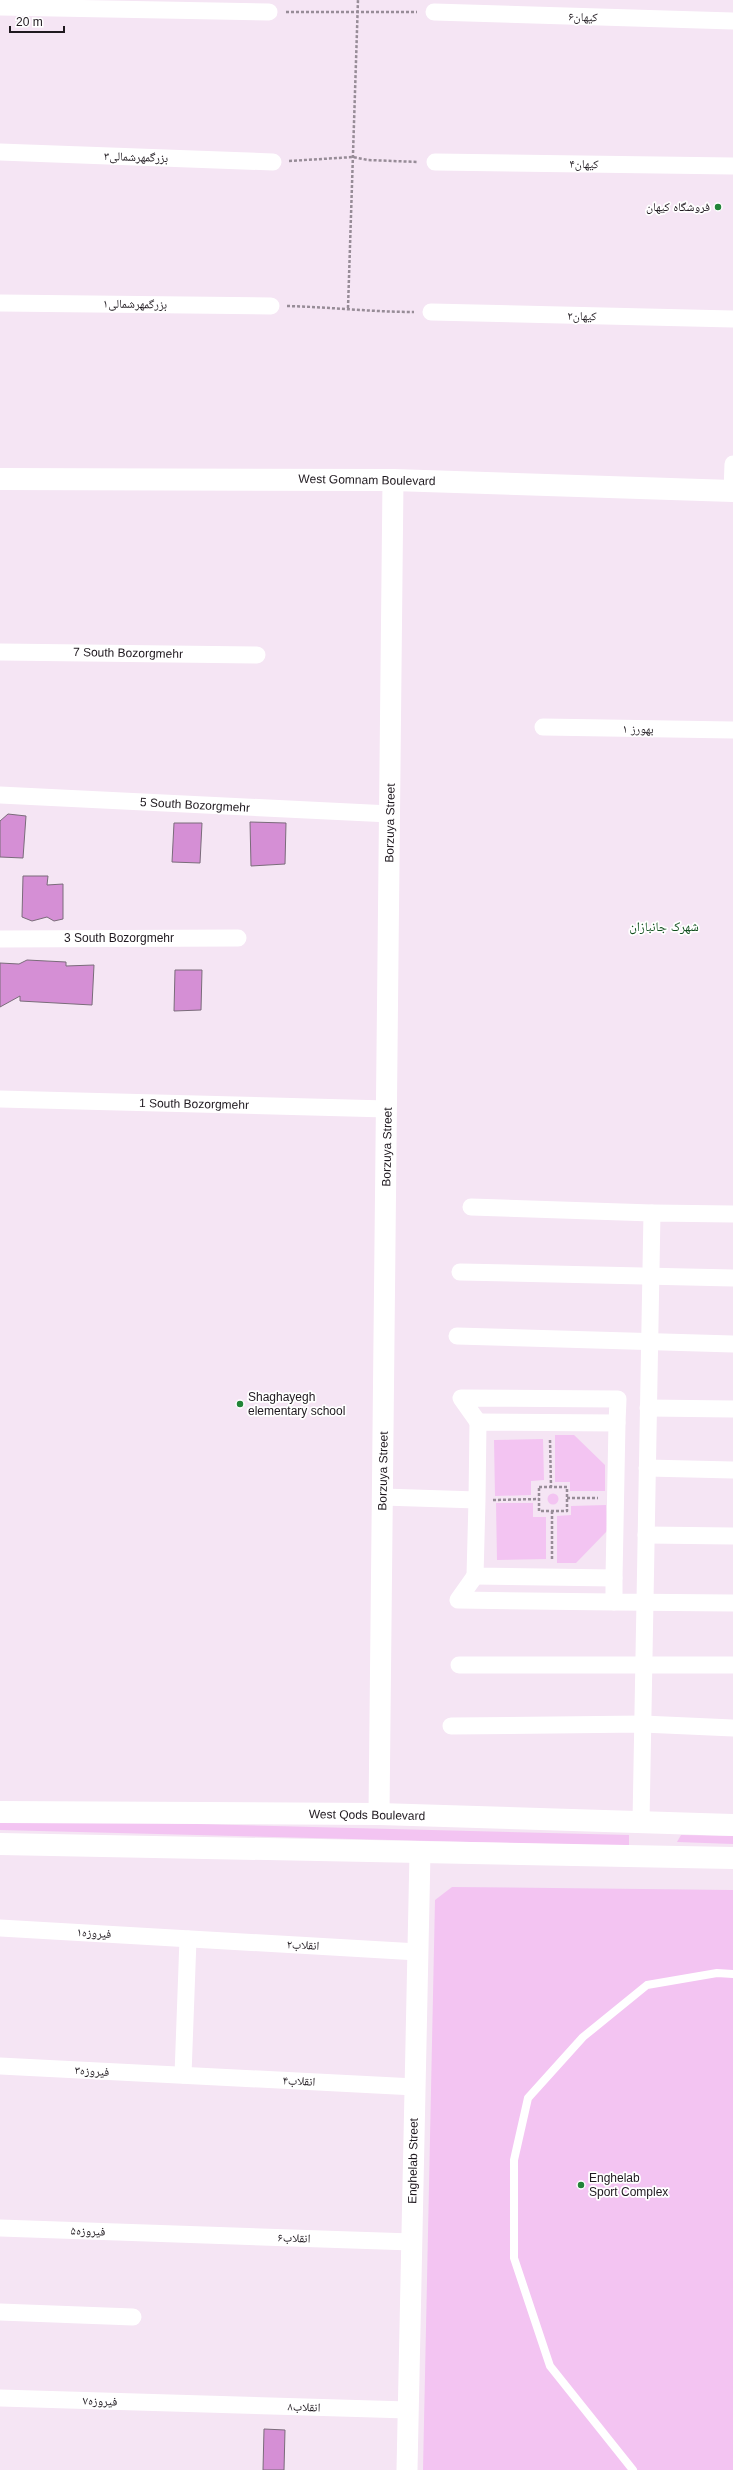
<svg xmlns="http://www.w3.org/2000/svg" width="733" height="2470" font-family="Arial,'Noto Naskh Arabic',sans-serif">
  <style>
    .green { fill: #f3c4f2 }
    .building { fill: #d58fd5; stroke: #7a6c7a }
    .lines { fill: none; stroke-linecap: round; stroke-linejoin: round }
    .path { stroke: #978c97; stroke-width: 2.5; stroke-dasharray: 3 2; stroke-linecap: butt }
    .service { stroke: #fff; stroke-width: 8 }
    .minor { stroke: #fff; stroke-width: 17 }
    .tertiary { stroke: #fff; stroke-width: 21 }
    .secondary { stroke: #fff; stroke-width: 22 }
    .poi-dot { fill: #228438; stroke: #fff; stroke-width: 1.5 }
    .labels { text-anchor: middle; dominant-baseline: central; stroke-width: 3.5; stroke-linejoin: round; paint-order: stroke }
    .street-label { font-size: 12px; fill: #1f191f; stroke: #fff }
    .poi-label { font-size: 12px; fill: #1f191f; stroke: #fff; text-anchor: start }
    .neighbourhood-label { font-size: 13px; fill: #114f1e; stroke: #fff }
  </style>
  <rect width="100%" height="100%" fill="#f5e5f4"/>
  <g class="green">
    <path d="M555,1435H574L605,1465V1491H570V1482H555Z"/>
    <path d="M543,1439L544,1480L531,1481V1495L495,1496L494,1440Z"/>
    <circle cx="553" cy="1499" r="5.5"/>
    <path d="M496,1503H533V1517H546V1559L497,1560Z"/>
    <path d="M606,1505L607,1531L576,1563H557V1516L571,1515V1506Z"/>
    <path d="M0,1819L629,1835V1846L0,1830Z"/>
    <path d="M681,1835L733,1836V1844L677,1842Z"/>
    <path d="M452,1887L733,1890V2470H423L435,1900Z"/>
  </g>
  <g class="building">
    <path d="M8,814L26,816L23,858L0,857V821Z"/>
    <path d="M250,822L286,823L285,864L251,866Z"/>
    <path d="M174,823H202L200,863L172,862Z"/>
    <path d="M23,876H48L47,885L63,884V919L54,921L47,917L32,921L22,917Z"/>
    <path d="M27,960L66,962V966L94,965L92,1005L20,1001V996L0,1007V963L19,964Z"/>
    <path d="M175,970H202L201,1010L174,1011Z"/>
    <path d="M264,2429L285,2430L284,2470H263Z"/>
  </g>
  <g class="lines">
    <g class="path">
      <path d="M286,12H417"/>
      <path d="M289,161L353,157L368,160L418,162"/>
      <path d="M287,306C330,307 371,312 414,312"/>
      <path d="M348,308L358,0"/>
      <path d="M550,1440L551,1487"/>
      <rect x="539" y="1487" width="28" height="24"/>
      <path d="M567,1498H598"/>
      <path d="M493,1500L539,1499"/>
      <path d="M552,1511V1561"/>
    </g>
    <path class="service" d="M633,2470L550,2366L514,2258V2160L528,2098L583,2037L647,1985L717,1973L733,1974"/>
    <g class="minor">
      <path d="M0,7L269,12"/>
      <path d="M434,12L733,21"/>
      <path d="M0,152L273,162"/>
      <path d="M435,162L733,166"/>
      <path d="M0,303L271,306"/>
      <path d="M431,312L733,319"/>
      <path d="M732,491L733,464"/>
      <path d="M0,652L257,655"/>
      <path d="M543,727L733,730"/>
      <path d="M0,795L390,814"/>
      <path d="M0,939L238,938"/>
      <path d="M0,1099L387,1109"/>
      <path d="M471,1207L652,1213"/>
      <path d="M460,1272L733,1278"/>
      <path d="M457,1336L733,1344"/>
      <path d="M648,1408L733,1409"/>
      <path d="M478,1422L461,1398L618,1399L617,1423"/>
      <path d="M647,1468L733,1470"/>
      <path d="M383,1497L477,1500L475,1576L614,1578L617,1423L478,1422L477,1500"/>
      <path d="M646,1535L733,1536"/>
      <path d="M475,1576L458,1600L614,1602"/>
      <path d="M614,1578V1602L733,1603"/>
      <path d="M459,1665H733"/>
      <path d="M451,1726L643,1724L733,1728"/>
      <path d="M641,1822L652,1213L733,1214"/>
      <path d="M0,1928L418,1952"/>
      <path d="M0,2066L415,2087"/>
      <path d="M183,2075L188,1939"/>
      <path d="M0,2228L412,2242"/>
      <path d="M0,2312L133,2317"/>
      <path d="M0,2398L408,2410"/>
    </g>
    <g class="tertiary">
      <path d="M379,1814L393,480"/>
      <path d="M407,2470L420,1853"/>
    </g>
    <g class="secondary">
      <path d="M0,479L393,480L733,491"/>
      <path d="M0,1812L379,1814L733,1825"/>
      <path d="M0,1844L733,1858"/>
    </g>
  </g>
  <g class="poi-dot">
    <circle cx="718" cy="207" r="4"/>
    <circle cx="240" cy="1404" r="4"/>
    <circle cx="581" cy="2185" r="4"/>
  </g>
  <g class="labels">
    <g class="street-label">
      <text transform="translate(583 17) rotate(2)">کیهان۶</text>
      <text transform="translate(136 157) rotate(2)">بزرگمهرشمالی۳</text>
      <text transform="translate(584 164) rotate(1)">کیهان۴</text>
      <text transform="translate(135 304) rotate(1)">بزرگمهرشمالی۱</text>
      <text transform="translate(582 316) rotate(1)">کیهان۲</text>
      <text transform="translate(367 480) rotate(1)">West Gomnam Boulevard</text>
      <text transform="translate(128 653) rotate(1)">7 South Bozorgmehr</text>
      <text transform="translate(638 729) rotate(1)">بهورز ۱</text>
      <text transform="translate(195 805) rotate(3)">5 South Bozorgmehr</text>
      <text transform="translate(390 823) rotate(-89)">Borzuya Street</text>
      <text x="119" y="938">3 South Bozorgmehr</text>
      <text transform="translate(194 1104) rotate(1)">1 South Bozorgmehr</text>
      <text transform="translate(387 1147) rotate(-89)">Borzuya Street</text>
      <text transform="translate(383 1471) rotate(-89)">Borzuya Street</text>
      <text transform="translate(367 1815) rotate(1)">West Qods Boulevard</text>
      <text transform="translate(94 1933) rotate(3)">فیروزه۱</text>
      <text transform="translate(303 1945) rotate(3)">انقلاب۲</text>
      <text transform="translate(92 2071) rotate(3)">فیروزه۳</text>
      <text transform="translate(299 2081) rotate(3)">انقلاب۴</text>
      <text transform="translate(413 2161) rotate(-89)">Enghelab Street</text>
      <text transform="translate(88 2231) rotate(2)">فیروزه۵</text>
      <text transform="translate(294 2238) rotate(2)">انقلاب۶</text>
      <text transform="translate(100 2401) rotate(2)">فیروزه۷</text>
      <text transform="translate(304 2407) rotate(2)">انقلاب۸</text>
    </g>
    <g class="poi-label">
      <text x="710" y="207" text-anchor="end">فروشگاه کیهان</text>
      <text x="248" y="1397">Shaghayegh<tspan x="248" dy="14">elementary school</tspan></text>
      <text x="589" y="2178">Enghelab<tspan x="589" dy="14">Sport Complex</tspan></text>
    </g>
    <g class="neighbourhood-label">
      <text x="664" y="926">شهرک جانبازان</text>
    </g>
  </g>
  <path d="M10 26v6h54v-6" fill="none" stroke="#1f191f" stroke-width="2"/>
  <text x="16" y="26" font-size="12" fill="#1f191f" stroke="#ffffff" stroke-width="3" paint-order="stroke">20 m</text>
</svg>
